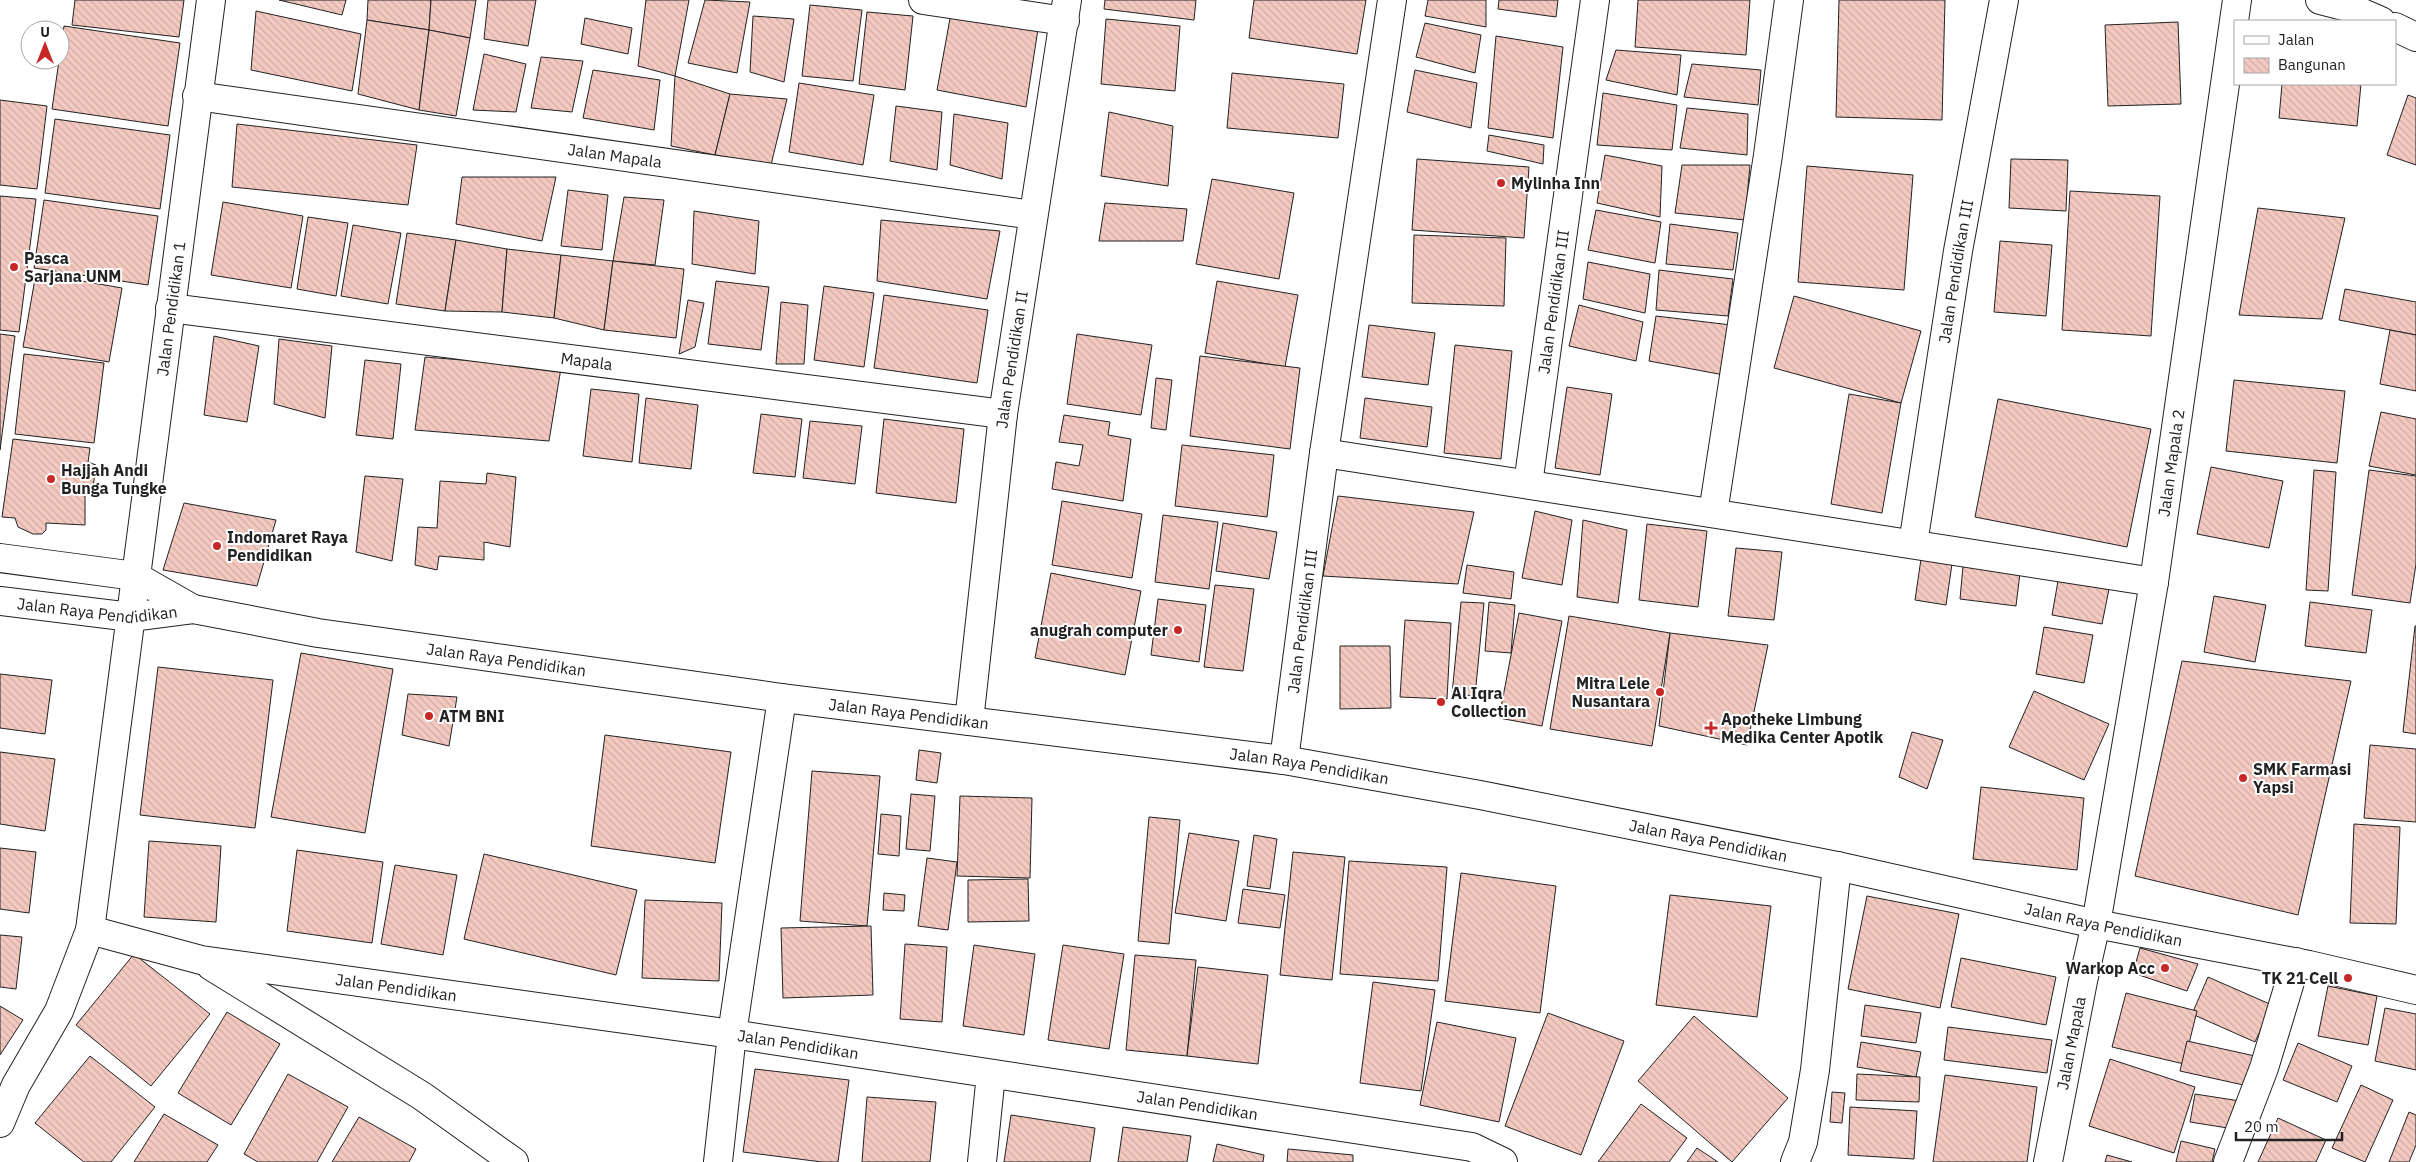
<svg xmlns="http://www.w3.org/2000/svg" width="2416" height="1162" font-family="'IBM Plex Sans',sans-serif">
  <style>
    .building { fill: url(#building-back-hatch); stroke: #222 }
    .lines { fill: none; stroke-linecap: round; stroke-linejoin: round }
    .street-casing { stroke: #222; stroke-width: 30 }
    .secondary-casing { stroke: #222; stroke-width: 30 }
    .street { stroke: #fff; stroke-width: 28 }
    .secondary { stroke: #fff; stroke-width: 28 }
    .poi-dot { fill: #c62828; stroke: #fff; stroke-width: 2 }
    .labels { text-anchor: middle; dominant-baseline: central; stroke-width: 4; stroke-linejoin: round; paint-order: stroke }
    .street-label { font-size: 16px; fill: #222; stroke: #fff }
    .poi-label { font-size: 16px; font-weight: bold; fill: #222; stroke: #fff; text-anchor: start }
  </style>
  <defs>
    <pattern id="building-back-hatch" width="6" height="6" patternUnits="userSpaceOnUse" patternTransform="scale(1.25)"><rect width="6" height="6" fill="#f3c9c0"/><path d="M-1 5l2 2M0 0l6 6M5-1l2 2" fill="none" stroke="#d0aca5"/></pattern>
  </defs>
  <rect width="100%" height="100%" fill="#fff"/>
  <g class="building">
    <path d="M75,0H184L179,37L72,25Z"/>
    <path d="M279,0H346L342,15Z"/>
    <path d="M368,0H431L429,30L367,20Z"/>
    <path d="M431,0H476L470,38L429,30Z"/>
    <path d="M488,0H536L528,46L484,39Z"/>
    <path d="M646,0H689L675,76L638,66Z"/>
    <path d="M705,0L750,2L737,73L688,63Z"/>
    <path d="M1105,0H1196L1194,20L1104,9Z"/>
    <path d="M1254,0H1366L1357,54L1249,38Z"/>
    <path d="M1428,0H1486V27L1425,16Z"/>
    <path d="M1499,0H1558L1556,17L1498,9Z"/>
    <path d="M1638,0H1750L1746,55L1635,47Z"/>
    <path d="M1839,0H1945L1942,120L1836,117Z"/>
    <path d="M810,5L862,10L853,81L802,76Z"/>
    <path d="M256,11L361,34L352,91L251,70Z"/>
    <path d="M867,12L913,16L905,90L859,84Z"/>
    <path d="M951,13L1038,29L1026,107L937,90Z"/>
    <path d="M753,16L794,19L784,82L750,72Z"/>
    <path d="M585,18L632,28L628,54L581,44Z"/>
    <path d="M1106,19L1180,26L1175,91L1101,84Z"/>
    <path d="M367,20L429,30L419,110L358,94Z"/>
    <path d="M2178,22L2181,104L2108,106L2105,25Z"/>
    <path d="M1425,23L1481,35L1475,73L1416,57Z"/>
    <path d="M64,26L180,43L168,126L52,109Z"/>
    <path d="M429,30L470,38L456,116L419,110Z"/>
    <path d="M1496,36L1563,47L1553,138L1488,128Z"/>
    <path d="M1616,50L1681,55L1677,95L1606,80Z"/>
    <path d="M484,54L526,64L516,112L473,110Z"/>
    <path d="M541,57L583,61L572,112L531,108Z"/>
    <path d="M1692,64L1761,70L1758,105L1684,97Z"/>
    <path d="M593,70L660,80L654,130L583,118Z"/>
    <path d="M1415,70L1477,83L1471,128L1407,112Z"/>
    <path d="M1232,73L1344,84L1338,138L1227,128Z"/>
    <path d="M675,76L730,94L715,155L671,146Z"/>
    <path d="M799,83L874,95L863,165L789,152Z"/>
    <path d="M2282,84H2361L2357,126L2279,118Z"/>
    <path d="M1603,93L1677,105L1672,150L1597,145Z"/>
    <path d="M730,94L787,99L771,165L715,155Z"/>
    <path d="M2408,95L2416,98V165L2387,155Z"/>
    <path d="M0,100L47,106L37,189L0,185Z"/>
    <path d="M896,106L942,112L937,170L890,161Z"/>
    <path d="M1687,108L1748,114L1747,155L1680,148Z"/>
    <path d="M1109,112L1173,126L1168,186L1101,176Z"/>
    <path d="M954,114L1008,123L1002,179L950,165Z"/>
    <path d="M55,119L170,135L160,209L45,193Z"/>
    <path d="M237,124L417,145L408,205L232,187Z"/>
    <path d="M1489,135L1544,145L1543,164L1487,151Z"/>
    <path d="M1605,155L1662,166L1660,217L1597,203Z"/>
    <path d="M1417,159L1529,167L1524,238L1412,230Z"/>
    <path d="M2011,159L2068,160L2066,211L2009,208Z"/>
    <path d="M1682,165H1750L1745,220L1675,213Z"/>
    <path d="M1807,166L1913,175L1904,290L1798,282Z"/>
    <path d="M462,177H556L542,241L456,224Z"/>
    <path d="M1212,179L1294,193L1279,279L1196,264Z"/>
    <path d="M568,190L608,195L602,250L561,246Z"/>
    <path d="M2070,191L2160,196L2151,336L2062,330Z"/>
    <path d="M0,196L36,199L19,332L0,330Z"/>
    <path d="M624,197L664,200L655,265L613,261Z"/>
    <path d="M44,200L158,216L148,285L34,268Z"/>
    <path d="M223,202L303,216L291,288L211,275Z"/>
    <path d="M1105,203L1187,209L1183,241H1099Z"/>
    <path d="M2258,208L2345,218L2322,319L2239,315Z"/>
    <path d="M1596,210L1661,222L1655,263L1588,250Z"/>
    <path d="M694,211L759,221L755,274L692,264Z"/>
    <path d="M308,217L348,223L336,296L297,289Z"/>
    <path d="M881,220L1000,231L987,299L877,281Z"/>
    <path d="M1670,224L1738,233L1733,270L1666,264Z"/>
    <path d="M353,225L401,233L388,304L341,296Z"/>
    <path d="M407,233L456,240L445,311L396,304Z"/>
    <path d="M1414,235L1506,238L1504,306L1412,303Z"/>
    <path d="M456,240L507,249L502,312L445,311Z"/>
    <path d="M2000,241L2052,245L2046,316L1994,312Z"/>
    <path d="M507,249L561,255L554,318L502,312Z"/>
    <path d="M561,255L613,261L604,330L554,318Z"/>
    <path d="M613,261L684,269L676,338L604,330Z"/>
    <path d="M1588,262L1650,274L1645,313L1583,299Z"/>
    <path d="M1659,270L1733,279L1728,316L1656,310Z"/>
    <path d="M36,273L122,288L109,362L23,347Z"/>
    <path d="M716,281L769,287L761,350L708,344Z"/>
    <path d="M1217,281L1298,295L1285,367L1205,353Z"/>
    <path d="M824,286L874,293L864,367L814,360Z"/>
    <path d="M2345,289L2416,302V335L2339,320Z"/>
    <path d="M884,295L988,310L977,383L874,368Z"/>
    <path d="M1794,296L1921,331L1901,403L1774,368Z"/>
    <path d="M688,300L704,303L695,347L679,354Z"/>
    <path d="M781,302L808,305L804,364H776Z"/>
    <path d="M1579,305L1643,322L1636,361L1569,346Z"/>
    <path d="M1656,316L1731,325L1724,375L1649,361Z"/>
    <path d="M1369,325L1435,333L1428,385L1362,377Z"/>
    <path d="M2390,330L2416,335V391L2380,384Z"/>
    <path d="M0,334L15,336L0,450Z"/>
    <path d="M1077,334L1152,345L1141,415L1067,404Z"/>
    <path d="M214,336L259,346L247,422L204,415Z"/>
    <path d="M279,339L332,346L325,418L274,404Z"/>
    <path d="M1455,345L1512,351L1501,459L1444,453Z"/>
    <path d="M24,354L104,363L94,443L15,434Z"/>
    <path d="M1200,356L1300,368L1290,449L1190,436Z"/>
    <path d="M425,357L561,368L549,441L415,430Z"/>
    <path d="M365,360L401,364L393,439L356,435Z"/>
    <path d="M1156,378L1172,380L1166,430L1151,428Z"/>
    <path d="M2234,380L2345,391L2337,463L2226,451Z"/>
    <path d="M1567,387L1612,394L1600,475L1555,468Z"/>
    <path d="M591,389L639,394L632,462L583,456Z"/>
    <path d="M1849,394L1901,403L1882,513L1831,504Z"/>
    <path d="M646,398L698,405L691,469L639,463Z"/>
    <path d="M1365,398L1432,407L1427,447L1360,438Z"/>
    <path d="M1998,399L2151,429L2127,547L1975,517Z"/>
    <path d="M2381,412L2416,419V475L2369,466Z"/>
    <path d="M761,414L802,419L795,477L753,473Z"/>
    <path d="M1064,415L1110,422L1108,435L1131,439L1123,501L1052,489L1056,462L1079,466L1083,445L1059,442Z"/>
    <path d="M884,419L964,429L956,503L876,493Z"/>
    <path d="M810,421L862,426L855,484L803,478Z"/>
    <path d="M13,439L90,448L88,462L96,465L92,495L85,494V525L46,523V530L42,534H33L18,527L15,518L2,517Z"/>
    <path d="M1182,445L1274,455L1267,517L1175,506Z"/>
    <path d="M2211,467L2283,481L2269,548L2197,534Z"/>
    <path d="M2314,470L2336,472L2328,591L2306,590Z"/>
    <path d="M2369,470L2416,476V564L2410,603L2352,595Z"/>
    <path d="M487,473L516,477L510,547L484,542V560L439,556L437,570L415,565L418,527L437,528L440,481L486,484Z"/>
    <path d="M365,476L403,479L392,561L356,552Z"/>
    <path d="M1338,496L1474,512L1458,584L1323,576Z"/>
    <path d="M1062,501L1142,514L1132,578L1052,565Z"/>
    <path d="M184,503L276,520L257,586L163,570Z"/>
    <path d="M1535,511L1572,520L1562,585L1522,578Z"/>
    <path d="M1163,515L1218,522L1209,589L1155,582Z"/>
    <path d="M1583,520L1627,530L1618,603L1577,597Z"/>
    <path d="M1223,523L1277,532L1269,579L1216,571Z"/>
    <path d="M1647,524L1707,531L1698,607L1639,600Z"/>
    <path d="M1736,548L1782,552L1774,620L1728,616Z"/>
    <path d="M1921,559L1952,564L1946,605L1915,600Z"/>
    <path d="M1467,565L1514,572L1511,599L1463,593Z"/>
    <path d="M1963,566L2020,573L2016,606L1960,599Z"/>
    <path d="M1051,573L1141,591L1125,675L1035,658Z"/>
    <path d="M2058,581L2109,589L2102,624L2052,615Z"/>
    <path d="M1215,585L1254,589L1243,671L1204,667Z"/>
    <path d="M2214,596L2266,605L2255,662L2204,652Z"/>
    <path d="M1158,599L1206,605L1199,662L1151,655Z"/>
    <path d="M1461,602L1484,603L1475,696L1452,694Z"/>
    <path d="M1489,602L1515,605L1511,653L1485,651Z"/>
    <path d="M2310,602L2372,610L2366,653L2305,646Z"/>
    <path d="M1519,613L1562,621L1542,726L1499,718Z"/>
    <path d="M1569,616L1670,633L1652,746L1550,729Z"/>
    <path d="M1405,620L1451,623L1447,699L1400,697Z"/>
    <path d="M2415,626H2416V734L2403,732Z"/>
    <path d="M2044,627L2093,635L2084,683L2036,674Z"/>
    <path d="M1670,633L1768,645L1747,745L1659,726Z"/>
    <path d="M1340,646H1390L1391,708L1340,709Z"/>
    <path d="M301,653L393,669L365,833L271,817Z"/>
    <path d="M2182,661L2351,681L2298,915L2135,876Z"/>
    <path d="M158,667L273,680L255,828L140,815Z"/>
    <path d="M0,674L52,680L45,734L0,728Z"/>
    <path d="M2034,691L2109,724L2084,780L2009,747Z"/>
    <path d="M408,694L457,697L449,746L402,735Z"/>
    <path d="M1912,732L1943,740L1927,789L1899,777Z"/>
    <path d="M605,735L731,752L715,863L591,846Z"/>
    <path d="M2370,745L2416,749V822L2364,818Z"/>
    <path d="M919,750L941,753L937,783L916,780Z"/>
    <path d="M0,752L55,759L45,831L0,824Z"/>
    <path d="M812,771L880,776L867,926L800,921Z"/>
    <path d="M1981,787L2084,798L2077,870L1973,859Z"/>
    <path d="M911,794L935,796L930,851L906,849Z"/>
    <path d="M960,796L1032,798L1030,878L957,876Z"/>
    <path d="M881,814L901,816L899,856L878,854Z"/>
    <path d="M1149,817L1180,820L1169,944L1138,941Z"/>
    <path d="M2354,824L2400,827L2396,924L2350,923Z"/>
    <path d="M1189,833L1239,841L1226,921L1175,913Z"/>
    <path d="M1254,835L1277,839L1270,889L1247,886Z"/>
    <path d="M149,841L221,846L216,922L144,917Z"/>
    <path d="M0,848L36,852L29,913L0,909Z"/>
    <path d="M297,850L383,862L372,943L287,931Z"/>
    <path d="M1293,852L1345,857L1332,980L1280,975Z"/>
    <path d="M484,854L637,890L616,975L464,939Z"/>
    <path d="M927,858L957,862L948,930L918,926Z"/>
    <path d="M1349,861L1447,867L1438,981L1340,974Z"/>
    <path d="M395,865L457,875L443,955L381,944Z"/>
    <path d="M1461,873L1556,886L1540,1013L1445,1001Z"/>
    <path d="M1028,879L1029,921L968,922V880Z"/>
    <path d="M1243,889L1285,895L1280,928L1238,923Z"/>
    <path d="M884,893L905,895L904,911L883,910Z"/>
    <path d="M1670,895L1771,906L1757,1017L1656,1005Z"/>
    <path d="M1867,896L1959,914L1940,1008L1848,989Z"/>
    <path d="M645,900L722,903L719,981L642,978Z"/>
    <path d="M871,926L873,995L783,998L781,928Z"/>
    <path d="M0,935L22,937L16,989L0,987Z"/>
    <path d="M905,944L947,947L942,1022L900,1019Z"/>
    <path d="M974,945L1035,954L1024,1035L963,1026Z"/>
    <path d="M1063,945L1124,954L1109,1049L1048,1040Z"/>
    <path d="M2140,948L2198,964L2187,991L2133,973Z"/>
    <path d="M134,954L210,1014L151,1086L76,1025Z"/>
    <path d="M1135,955L1196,960L1187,1056L1126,1050Z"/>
    <path d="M1961,958L2056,977L2046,1025L1951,1007Z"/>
    <path d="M1198,967L1268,975L1258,1064L1187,1056Z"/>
    <path d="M2208,977L2272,1005L2255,1042L2192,1014Z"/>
    <path d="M1373,982L1435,990L1421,1091L1360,1083Z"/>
    <path d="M2328,986L2377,996L2368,1045L2318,1036Z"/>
    <path d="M2126,993L2197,1011L2184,1064L2112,1047Z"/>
    <path d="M1865,1005L1921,1013L1916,1043L1861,1036Z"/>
    <path d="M0,1006L23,1020L0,1055Z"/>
    <path d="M2385,1008L2416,1014V1070L2375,1061Z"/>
    <path d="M227,1012L280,1044L231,1125L178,1093Z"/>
    <path d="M1548,1013L1624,1041L1581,1155L1505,1126Z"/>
    <path d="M1694,1016L1788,1098L1732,1162L1638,1081Z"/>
    <path d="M1437,1022L1516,1038L1499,1122L1420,1105Z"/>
    <path d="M1948,1027L2052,1040L2047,1073L1944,1060Z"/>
    <path d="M2187,1041L2255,1056L2248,1086L2180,1071Z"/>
    <path d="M1861,1042L1921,1052L1916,1077L1857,1067Z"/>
    <path d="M2298,1043L2352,1066L2337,1102L2283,1080Z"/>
    <path d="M90,1056L155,1107L111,1162H84L35,1123Z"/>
    <path d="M2110,1059L2195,1087L2174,1153L2089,1126Z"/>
    <path d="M755,1069L849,1080L838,1162H822L743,1152Z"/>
    <path d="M288,1074L348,1107L317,1162H258L244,1154Z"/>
    <path d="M1857,1074L1920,1077L1919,1102L1856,1100Z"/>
    <path d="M1945,1075L2037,1087L2027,1162H1933Z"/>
    <path d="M2361,1085L2393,1100L2365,1162L2332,1148Z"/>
    <path d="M1832,1092L1845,1093L1842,1123L1830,1122Z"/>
    <path d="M2195,1094L2240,1101L2234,1129L2190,1122Z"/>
    <path d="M867,1097L936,1102L930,1162H862Z"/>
    <path d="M1641,1104L1687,1138L1669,1162H1598Z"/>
    <path d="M1850,1107L1917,1111L1914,1159L1848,1155Z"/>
    <path d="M2409,1112L2416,1115V1145L2409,1162H2389Z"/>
    <path d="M164,1114L218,1145L207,1162H134Z"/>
    <path d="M1011,1115L1095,1128L1090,1162H1004Z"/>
    <path d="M359,1117L416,1149L409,1162H332Z"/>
    <path d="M2278,1118L2326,1140L2316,1162H2258Z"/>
    <path d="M1123,1127L1191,1136L1187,1162H1118Z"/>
    <path d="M2181,1141L2215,1149L2212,1162H2176Z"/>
    <path d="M1217,1144L1264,1155L1263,1162H1213Z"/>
    <path d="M1697,1148L1718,1162H1687Z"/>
    <path d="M1288,1149L1353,1155V1162H1287Z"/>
    <path d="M2107,1155L2132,1162H2105Z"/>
  </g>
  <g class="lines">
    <defs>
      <g id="street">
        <path d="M923,0L1065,21"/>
        <path d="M2320,0L2351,8L2381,21"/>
        <path d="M2395,27L2416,37"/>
        <path id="s1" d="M197,96L1033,215"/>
        <path id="s2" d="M170,308L1003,414"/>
        <path d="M1324,453L2154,582"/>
        <path id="s3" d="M1528,484L1595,0"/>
        <path d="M1713,513L1768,155L1789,0"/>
        <path id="s4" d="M1913,544L1958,251L2004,0"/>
        <path id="s5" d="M969,721L1003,414L1067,0"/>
        <path id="s6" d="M1284,760L1324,453L1392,0"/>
        <path id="s7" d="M90,930L201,960L732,1034L1472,1147L1503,1162"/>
        <path d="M211,966L422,1096L514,1162"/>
        <path id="s8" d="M0,1123L16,1085L59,1011L90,930L211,0"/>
        <path d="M718,1162L732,1034L782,698"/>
        <path d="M982,1162L991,1074"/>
        <path d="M1795,1162L1803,1142L1815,1070L1837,866"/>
        <path id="s9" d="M2048,1162L2083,981L2096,924L2154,582L2237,0"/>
        <path d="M2228,1162L2264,1068L2296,962"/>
      </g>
      <g id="secondary">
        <path d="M0,558L135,576L193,609"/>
        <path id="s10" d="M0,601L131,617L193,609L318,633L782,698L1284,760L1480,795L1837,866L2096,924L2309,965L2416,990"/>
      </g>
    </defs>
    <use href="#street" class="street-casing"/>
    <use href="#secondary" class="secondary-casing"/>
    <use href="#street" class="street"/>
    <use href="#secondary" class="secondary"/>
  </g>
  <g class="poi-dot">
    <circle cx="1501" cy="183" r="5"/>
    <circle cx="14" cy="267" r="5"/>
    <circle cx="51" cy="479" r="5"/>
    <circle cx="217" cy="546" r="5"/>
    <circle cx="1178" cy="630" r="5"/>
    <circle cx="1660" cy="692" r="5"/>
    <circle cx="1441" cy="702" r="5"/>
    <circle cx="429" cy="716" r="5"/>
    <path d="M1708.5 720.5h5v5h5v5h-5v5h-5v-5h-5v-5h5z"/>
    <circle cx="2243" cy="778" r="5"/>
    <circle cx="2165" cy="968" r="5"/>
    <circle cx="2348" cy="978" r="5"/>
  </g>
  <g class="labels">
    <g class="street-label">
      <text stroke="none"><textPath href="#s1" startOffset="422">Jalan Mapala</textPath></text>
      <text stroke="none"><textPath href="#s4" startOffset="276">Jalan Pendidikan III</textPath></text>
      <text stroke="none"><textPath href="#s3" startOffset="184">Jalan Pendidikan III</textPath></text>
      <text stroke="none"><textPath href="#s8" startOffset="840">Jalan Pendidikan 1</textPath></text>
      <text stroke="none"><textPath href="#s2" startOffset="420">Mapala</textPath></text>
      <text stroke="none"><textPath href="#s5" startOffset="364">Jalan Pendidikan II</textPath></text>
      <text stroke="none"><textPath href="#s9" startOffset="710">Jalan Mapala 2</textPath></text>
      <text stroke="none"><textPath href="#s10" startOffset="98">Jalan Raya Pendidikan</textPath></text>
      <text stroke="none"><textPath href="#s6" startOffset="140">Jalan Pendidikan III</textPath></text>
      <text stroke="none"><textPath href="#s10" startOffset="512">Jalan Raya Pendidikan</textPath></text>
      <text stroke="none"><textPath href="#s10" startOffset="918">Jalan Raya Pendidikan</textPath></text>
      <text stroke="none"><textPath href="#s10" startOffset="1322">Jalan Raya Pendidikan</textPath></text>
      <text stroke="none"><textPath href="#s10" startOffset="1728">Jalan Raya Pendidikan</textPath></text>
      <text stroke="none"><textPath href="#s10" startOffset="2132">Jalan Raya Pendidikan</textPath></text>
      <text stroke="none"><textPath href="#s7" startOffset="312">Jalan Pendidikan</textPath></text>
      <text stroke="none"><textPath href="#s9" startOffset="121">Jalan Mapala</textPath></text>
      <text stroke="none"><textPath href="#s7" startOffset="718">Jalan Pendidikan</textPath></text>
      <text stroke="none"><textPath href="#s7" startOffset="1122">Jalan Pendidikan</textPath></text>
    </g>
    <g class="poi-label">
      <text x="1511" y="183">Mylinha Inn</text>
      <text x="24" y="258">Pasca<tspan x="24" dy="18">Sarjana UNM</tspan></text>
      <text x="61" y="470">Hajjah Andi<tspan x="61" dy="18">Bunga Tungke</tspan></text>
      <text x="227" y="537">Indomaret Raya<tspan x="227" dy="18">Pendidikan</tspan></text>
      <text x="1168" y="630" text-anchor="end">anugrah computer</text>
      <text x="1650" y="683" text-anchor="end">Mitra Lele<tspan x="1650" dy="18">Nusantara</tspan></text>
      <text x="1451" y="693">Al Iqra<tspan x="1451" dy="18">Collection</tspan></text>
      <text x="439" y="716">ATM BNI</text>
      <text x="1721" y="719">Apotheke Limbung<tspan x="1721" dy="18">Medika Center Apotik</tspan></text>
      <text x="2253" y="769">SMK Farmasi<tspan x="2253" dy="18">Yapsi</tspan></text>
      <text x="2155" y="968" text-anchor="end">Warkop Acc</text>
      <text x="2338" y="978" text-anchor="end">TK 21 Cell</text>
    </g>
  </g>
  <rect x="2234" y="20" width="162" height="65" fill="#ffffff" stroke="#a7a7a7"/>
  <rect x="2244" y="36" width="25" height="8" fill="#ffffff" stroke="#a7a7a7"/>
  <text x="2278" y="45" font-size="15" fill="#222222">Jalan</text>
  <rect x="2244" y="58" width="25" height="15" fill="url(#building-back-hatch)" stroke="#a7a7a7"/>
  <text x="2278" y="70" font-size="15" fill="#222222">Bangunan</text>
  <g transform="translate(45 45)"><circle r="24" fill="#ffffff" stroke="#a7a7a7"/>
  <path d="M0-4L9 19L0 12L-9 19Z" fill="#c62828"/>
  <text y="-8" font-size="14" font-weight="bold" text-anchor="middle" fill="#222222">U</text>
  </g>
  <path d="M2236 1132v8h106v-8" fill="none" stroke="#222222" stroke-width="2.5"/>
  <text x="2244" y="1132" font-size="15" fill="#222222" stroke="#ffffff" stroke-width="4" paint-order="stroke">20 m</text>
</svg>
